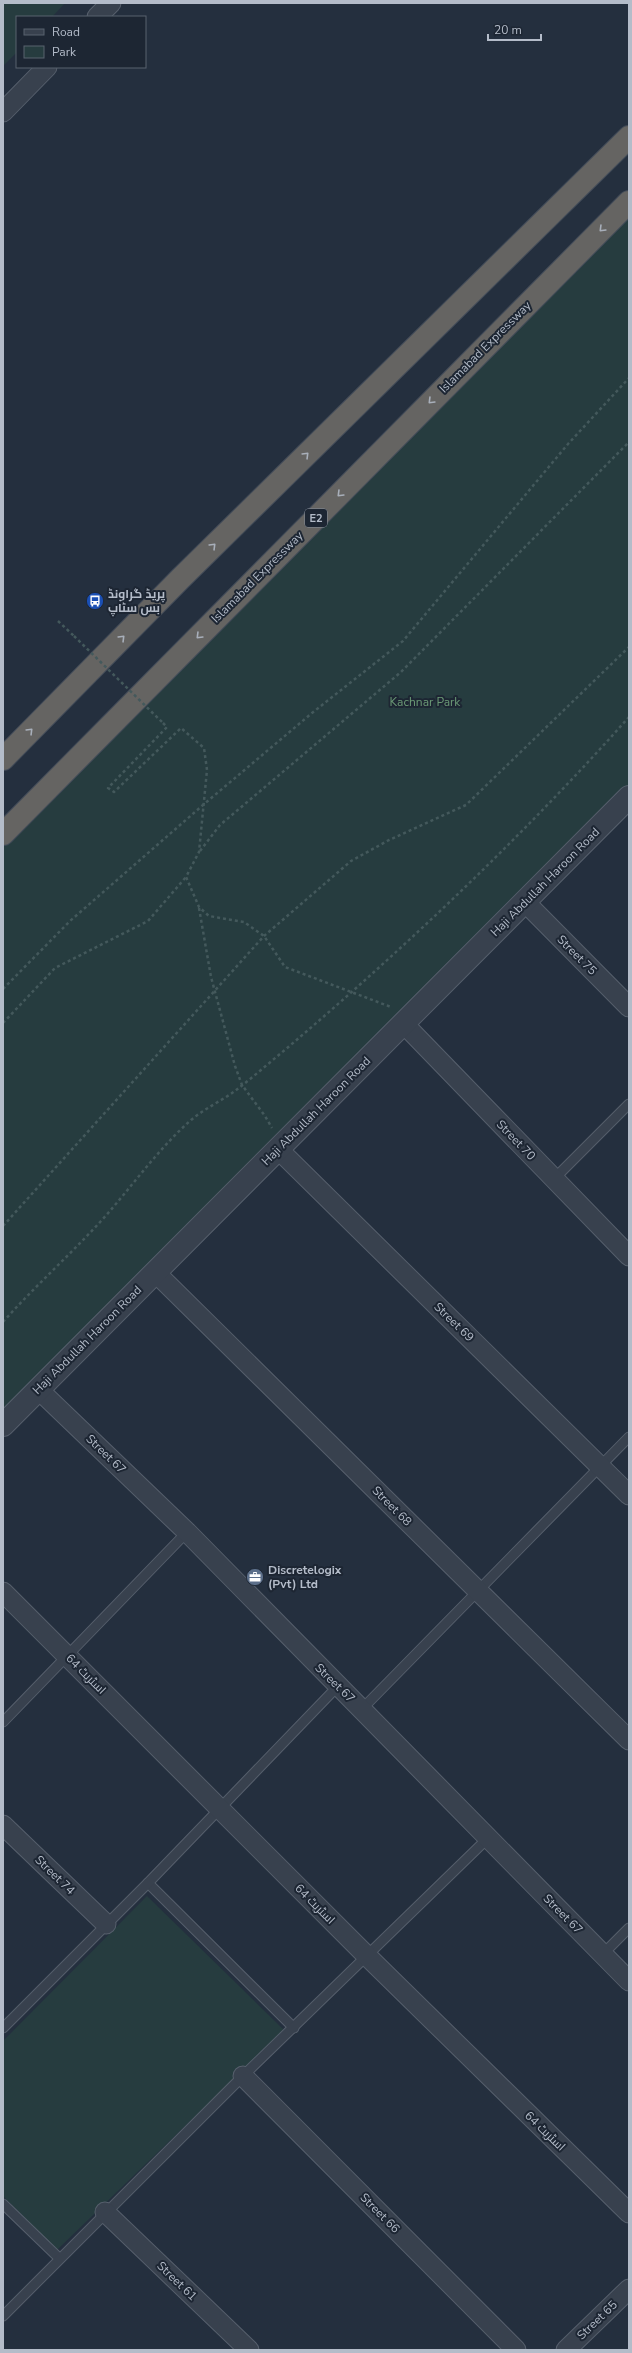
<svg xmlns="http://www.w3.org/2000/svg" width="632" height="2353" font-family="'Nunito Sans',Cairo,sans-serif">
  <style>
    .green { fill: #263c3f }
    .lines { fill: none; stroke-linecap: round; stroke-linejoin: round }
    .service-casing { stroke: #565f6c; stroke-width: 11 }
    .minor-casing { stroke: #565f6c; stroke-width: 21 }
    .tertiary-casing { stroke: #565f6c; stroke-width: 24 }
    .trunk-casing { stroke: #434c59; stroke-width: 24 }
    .path { stroke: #44595c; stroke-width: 2.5; stroke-dasharray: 3 3; stroke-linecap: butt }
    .service { stroke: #38414e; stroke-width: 9 }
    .minor { stroke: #38414e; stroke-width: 19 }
    .tertiary { stroke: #38414e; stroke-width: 22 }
    .trunk { stroke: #656462; stroke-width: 22 }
    .path-bridge { stroke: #44595c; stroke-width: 2.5; stroke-dasharray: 3 3; stroke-linecap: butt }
    .oneway { stroke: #a8afba }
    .labels { text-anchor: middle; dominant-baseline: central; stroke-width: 4; stroke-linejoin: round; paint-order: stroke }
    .shield { fill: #1d2633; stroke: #878f9c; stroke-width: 1 }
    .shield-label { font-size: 11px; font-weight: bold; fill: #b4bcc9 }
    .street-label { font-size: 12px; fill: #b4bcc9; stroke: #1d2633 }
    .poi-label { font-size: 12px; font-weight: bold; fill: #b4bcc9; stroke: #1d2633; text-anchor: start }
    .park-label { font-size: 12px; fill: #6b9a76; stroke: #1d2633 }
  </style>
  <rect width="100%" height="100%" fill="#242f3e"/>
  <g class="green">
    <path d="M3,3H65L52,17H17V52L3,66Z"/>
    <path d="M629,203V786L3,1412V840Z"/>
    <path d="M147,1896L284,2030L57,2250L3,2196V2041Z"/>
  </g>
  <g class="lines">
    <defs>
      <g id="service">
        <path d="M554,1179L629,1104"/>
        <path d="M362,1709L629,1437"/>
        <path d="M3,1722L187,1532"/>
        <path d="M148,1883L294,2028"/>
        <path d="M603,1954L629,1928"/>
        <path d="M3,2028L148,1883L337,1687"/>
        <path d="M3,2204L59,2258"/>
        <path d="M3,2316L243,2076L487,1839"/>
      </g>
      <g id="minor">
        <path d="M97,17L111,3"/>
        <path d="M3,112L47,67"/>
        <path d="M525,902L629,1007"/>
        <path d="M403,1023L629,1256"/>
        <path d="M279,1150L629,1495"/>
        <path d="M155,1272L629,1740"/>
        <path d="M38,1389L187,1532L629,1981"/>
        <path d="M3,1592L367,1956L629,2213"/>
        <path d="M3,1825L106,1924"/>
        <path d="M243,2076L516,2350"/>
        <path d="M105,2212L249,2350"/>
        <path d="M566,2350L629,2289"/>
      </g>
      <path id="tertiary" d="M3,1425L629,797"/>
      <g id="trunk">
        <path d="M3,759L180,579L629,137"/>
        <path d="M3,834L629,202"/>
      </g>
    </defs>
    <use href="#service" class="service-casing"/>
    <use href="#minor" class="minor-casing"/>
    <use href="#tertiary" class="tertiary-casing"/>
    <use href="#trunk" class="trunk-casing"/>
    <g class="path">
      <path d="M58,621L74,636"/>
      <path d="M163,723L167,727L108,788L114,792L181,728L204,748L207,770L199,852L186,877L199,907L209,916L244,922L264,936L285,967L391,1007"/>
      <path d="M200,851L220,825L401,672L629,442"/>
      <path d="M199,908L211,977L235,1066L242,1085L265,1116L272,1128"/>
      <path d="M3,989L70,921L203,805L312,713L403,641L568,444L629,378"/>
      <path d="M3,1023L55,968L148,921L186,877"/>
      <path d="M3,1226L264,936L351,861L389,840L466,805L629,647"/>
      <path d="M3,1322C34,1287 69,1256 101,1221C131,1188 157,1150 191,1120C204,1109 221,1101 235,1091C252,1078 269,1063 286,1049C407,946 523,836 629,717"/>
    </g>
    <use href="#service" class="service"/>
    <use href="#minor" class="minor"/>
    <use href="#tertiary" class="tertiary"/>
    <use href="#trunk" class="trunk"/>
    <path class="path-bridge" d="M74,636L163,723"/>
  </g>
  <defs><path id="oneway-chevron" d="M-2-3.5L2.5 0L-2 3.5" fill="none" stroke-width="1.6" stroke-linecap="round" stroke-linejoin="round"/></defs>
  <g class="oneway">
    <use href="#oneway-chevron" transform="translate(602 229) rotate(135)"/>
    <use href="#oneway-chevron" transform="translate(431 401) rotate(135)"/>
    <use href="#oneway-chevron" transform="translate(306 455) rotate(-45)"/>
    <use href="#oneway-chevron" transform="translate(340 494) rotate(135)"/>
    <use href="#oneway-chevron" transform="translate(213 546) rotate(-45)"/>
    <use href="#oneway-chevron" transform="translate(199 636) rotate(135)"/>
    <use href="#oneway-chevron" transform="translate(122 638) rotate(-45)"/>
    <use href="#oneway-chevron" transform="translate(30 731) rotate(-45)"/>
  </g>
  <defs>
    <symbol id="bus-disc" viewBox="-11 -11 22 22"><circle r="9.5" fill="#1a4fb4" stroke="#1d2633"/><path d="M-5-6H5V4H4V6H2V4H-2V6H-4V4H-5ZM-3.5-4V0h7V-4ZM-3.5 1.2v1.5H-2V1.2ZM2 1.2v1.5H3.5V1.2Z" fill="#fff"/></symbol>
    <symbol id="office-disc" viewBox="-11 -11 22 22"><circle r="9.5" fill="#5c6f8a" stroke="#1d2633"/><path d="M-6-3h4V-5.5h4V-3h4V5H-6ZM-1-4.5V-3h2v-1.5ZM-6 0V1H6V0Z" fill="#fff"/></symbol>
  </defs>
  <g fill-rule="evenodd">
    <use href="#bus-disc" x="85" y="591" width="20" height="20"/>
    <use href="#office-disc" x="245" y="1567" width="20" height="20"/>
  </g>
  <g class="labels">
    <rect class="shield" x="305" y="509" width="22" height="18" rx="3"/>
    <g class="shield-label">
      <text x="316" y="518">E2</text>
    </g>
    <g class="street-label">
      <text transform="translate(485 347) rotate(-45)">Islamabad Expressway</text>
      <text transform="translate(257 577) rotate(-45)">Islamabad Expressway</text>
      <text transform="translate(545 882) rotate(-45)">Haji Abdullah Haroon Road</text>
      <text transform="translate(577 955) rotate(45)">Street 75</text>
      <text transform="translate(316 1111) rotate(-45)">Haji Abdullah Haroon Road</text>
      <text transform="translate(516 1140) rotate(46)">Street 70</text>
      <text transform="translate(454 1322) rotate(44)">Street 69</text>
      <text transform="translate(87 1340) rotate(-45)">Haji Abdullah Haroon Road</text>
      <text transform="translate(106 1454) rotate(44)">Street 67</text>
      <text transform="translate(392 1506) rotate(45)">Street 68</text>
      <text transform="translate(86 1674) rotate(45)">اسٹریٹ 64</text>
      <text transform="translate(335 1683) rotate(44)">Street 67</text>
      <text transform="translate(55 1875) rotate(44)">Street 74</text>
      <text transform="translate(315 1904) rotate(45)">اسٹریٹ 64</text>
      <text transform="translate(563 1914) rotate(45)">Street 67</text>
      <text transform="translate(545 2131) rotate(44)">اسٹریٹ 64</text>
      <text transform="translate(380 2213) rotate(45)">Street 66</text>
      <text transform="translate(177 2281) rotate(44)">Street 61</text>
      <text transform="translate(597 2320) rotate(-44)">Street 65</text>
    </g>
    <g class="poi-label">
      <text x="108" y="594">پریڈ گراونڈ<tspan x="108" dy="14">بس سٹاپ</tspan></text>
      <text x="268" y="1570">Discretelogix<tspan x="268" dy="14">(Pvt) Ltd</tspan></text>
    </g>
    <g class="park-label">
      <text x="425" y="702">Kachnar Park</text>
    </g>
  </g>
  <rect width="632" height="2353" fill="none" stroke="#b4bcc9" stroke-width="8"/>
  <rect x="16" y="16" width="130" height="52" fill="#1d2633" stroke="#59626f"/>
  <rect x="24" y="29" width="20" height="6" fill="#38414e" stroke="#59626f"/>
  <text x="52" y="36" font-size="12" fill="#b4bcc9">Road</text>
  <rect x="24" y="46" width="20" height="12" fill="#263c3f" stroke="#59626f"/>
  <text x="52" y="56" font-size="12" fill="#b4bcc9">Park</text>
  <path d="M488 34v6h53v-6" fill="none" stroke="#b4bcc9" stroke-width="2"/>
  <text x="494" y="34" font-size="12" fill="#b4bcc9" stroke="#1d2633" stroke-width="3" paint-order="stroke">20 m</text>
</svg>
